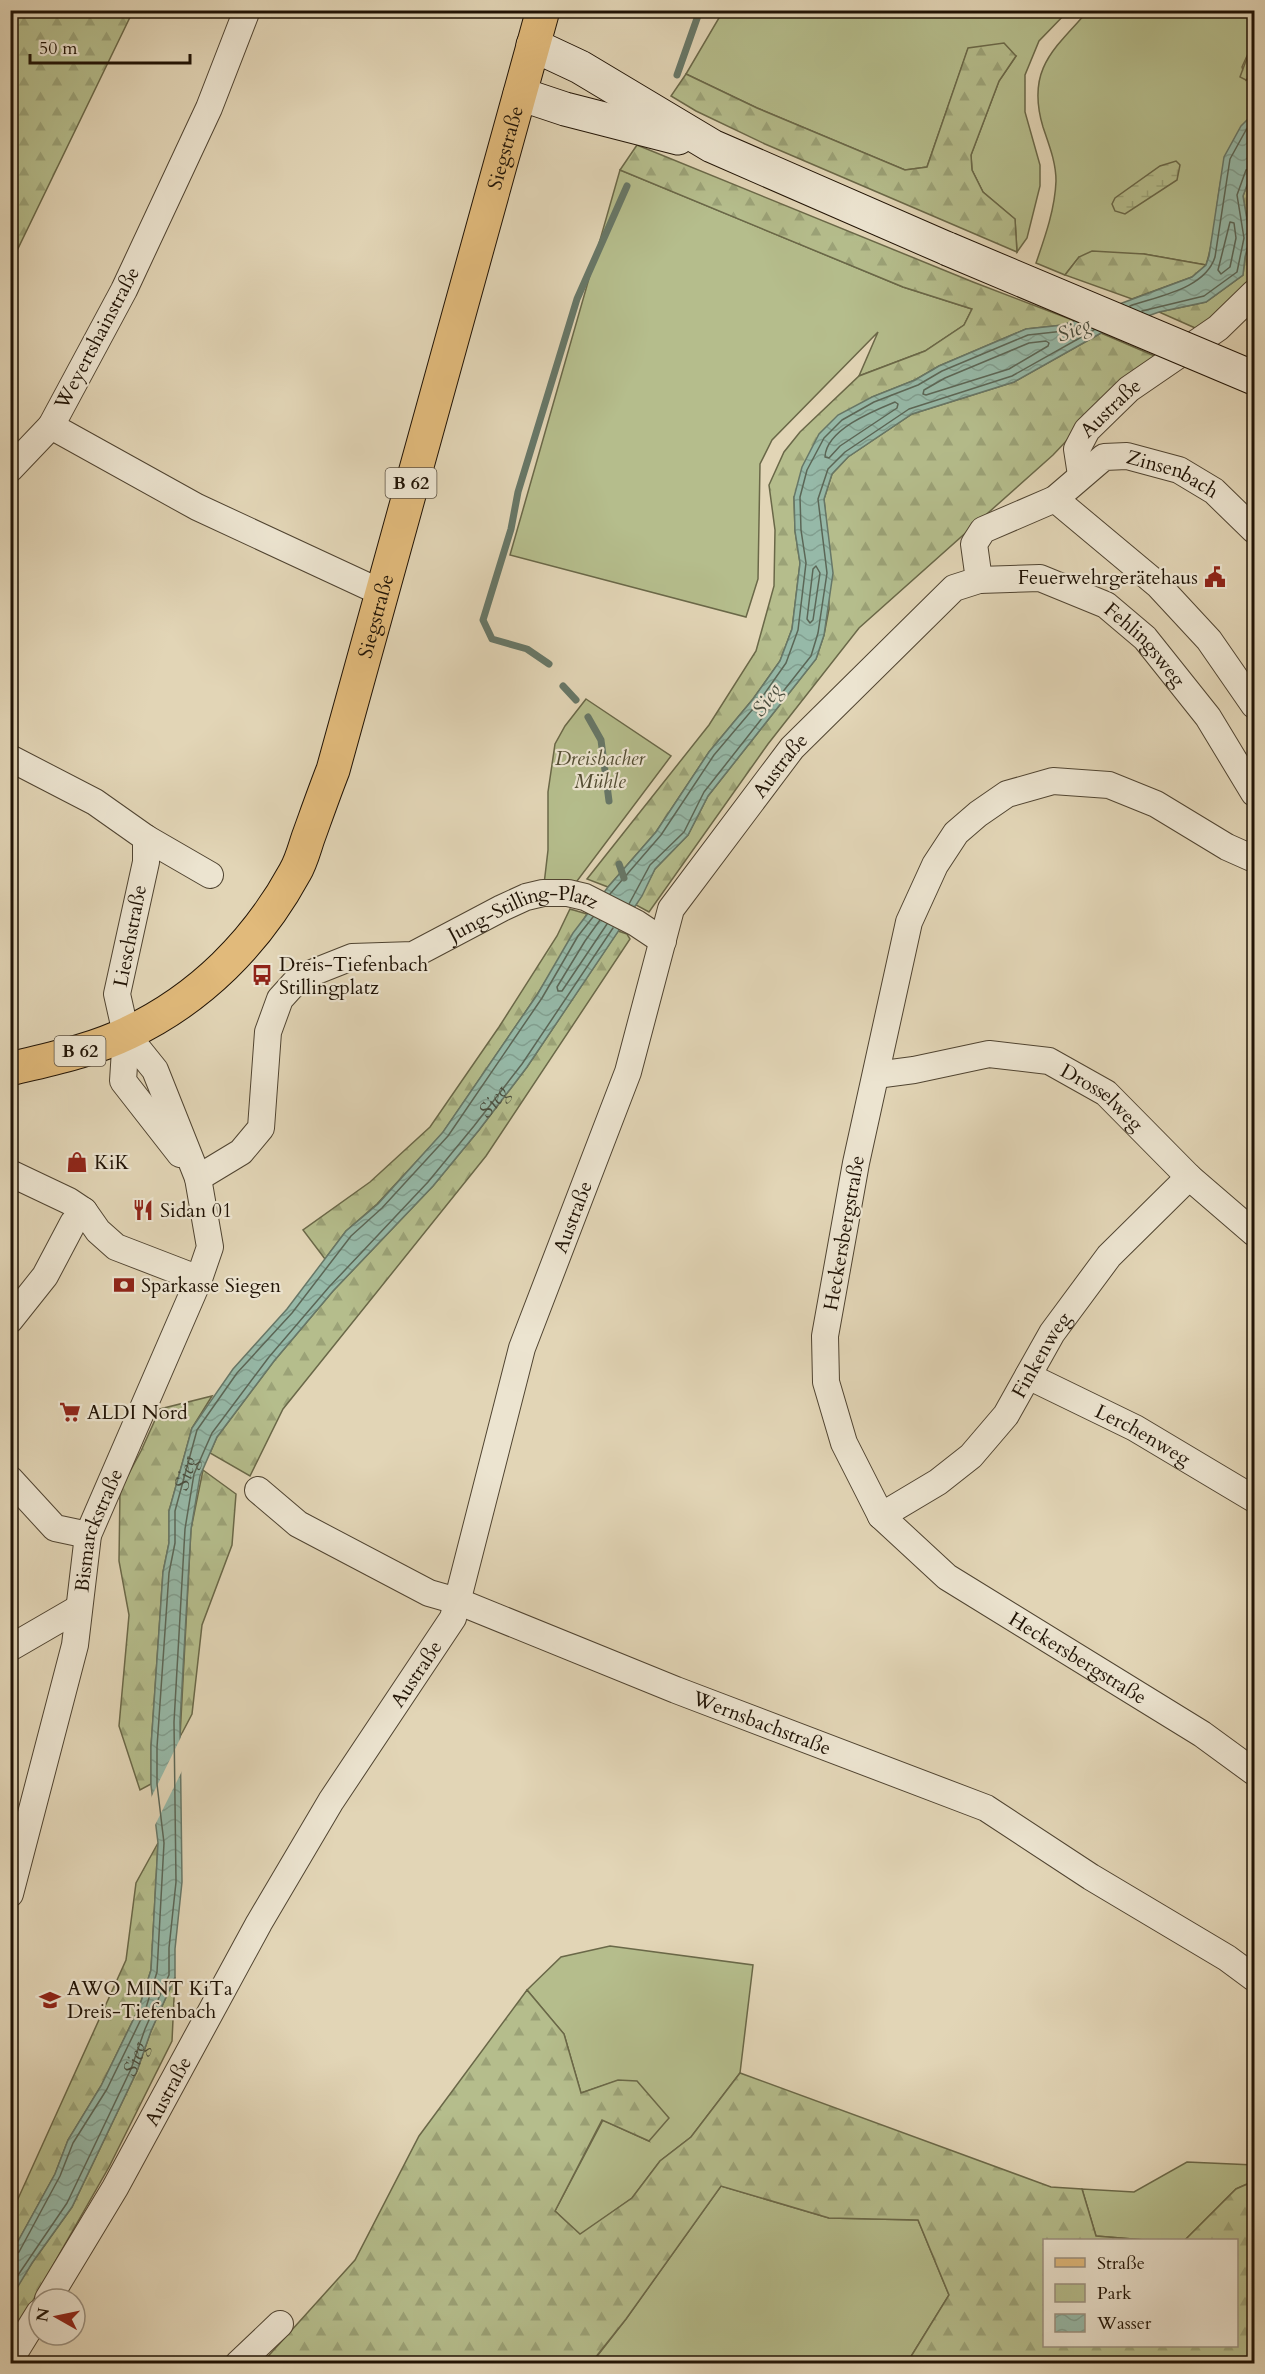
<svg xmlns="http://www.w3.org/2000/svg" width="1265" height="2374" font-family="Cardo,serif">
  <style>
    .green { fill: #b5bd8c; stroke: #6a6848; stroke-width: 1.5 }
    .forest { fill: url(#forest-firs); stroke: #6a6848; stroke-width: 1.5 }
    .wetland { fill: url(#wetland-marsh); stroke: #6a6848; stroke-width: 1.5 }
    .water { fill: url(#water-waves); stroke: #677767; stroke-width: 1.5 }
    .pier { fill: #e2d5b6 }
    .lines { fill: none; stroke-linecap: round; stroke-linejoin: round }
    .shore { stroke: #5b6656; stroke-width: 1.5 }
    .stream { stroke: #677767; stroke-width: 7 }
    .street-casing { stroke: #504431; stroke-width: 28 }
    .secondary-casing { stroke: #201305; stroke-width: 35 }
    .primary-casing { stroke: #201305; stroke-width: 35 }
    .street { stroke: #ece4d0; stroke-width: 26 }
    .secondary { stroke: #ece4d0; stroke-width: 33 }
    .primary { stroke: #e1ba7b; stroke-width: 33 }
    .secondary-bridge-casing { stroke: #201305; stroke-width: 35; stroke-linecap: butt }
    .secondary-bridge { stroke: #ece4d0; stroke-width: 33 }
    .labels { text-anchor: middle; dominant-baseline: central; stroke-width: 4.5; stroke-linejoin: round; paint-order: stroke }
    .shield { fill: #ece4d0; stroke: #5d5242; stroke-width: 1.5 }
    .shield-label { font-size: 18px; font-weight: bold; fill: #201305 }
    .street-label { font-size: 20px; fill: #201305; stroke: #ece4d0 }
    .poi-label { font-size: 20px; fill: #201305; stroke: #ece4d0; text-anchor: start }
    .park-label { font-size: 20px; font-style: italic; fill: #544e34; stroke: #ece4d0 }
    .water-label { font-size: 21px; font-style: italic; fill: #494d3e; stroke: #ece4d0 }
  </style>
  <defs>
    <pattern id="forest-firs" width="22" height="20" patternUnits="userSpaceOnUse" patternTransform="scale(1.5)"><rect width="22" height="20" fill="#b5bd8c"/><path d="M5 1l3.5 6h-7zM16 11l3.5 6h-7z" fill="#9ba277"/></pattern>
    <pattern id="wetland-marsh" width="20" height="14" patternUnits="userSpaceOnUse" patternTransform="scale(1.5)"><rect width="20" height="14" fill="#b5bd8c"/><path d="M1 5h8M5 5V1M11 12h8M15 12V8" fill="none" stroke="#9ba277"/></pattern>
    <pattern id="water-waves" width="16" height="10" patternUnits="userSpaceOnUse" patternTransform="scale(1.5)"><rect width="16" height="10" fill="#96b9a8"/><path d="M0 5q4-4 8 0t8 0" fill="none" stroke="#819e8f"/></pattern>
  </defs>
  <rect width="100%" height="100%" fill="#e2d5b6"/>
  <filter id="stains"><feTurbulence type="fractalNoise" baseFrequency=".00333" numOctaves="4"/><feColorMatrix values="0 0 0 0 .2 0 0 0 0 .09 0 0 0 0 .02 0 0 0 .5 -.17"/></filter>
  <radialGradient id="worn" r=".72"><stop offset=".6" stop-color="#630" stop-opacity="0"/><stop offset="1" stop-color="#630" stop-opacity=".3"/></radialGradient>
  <g class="green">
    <path d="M723,11H1068L1039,41L1025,75V112L1040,165V186L1027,238L1017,252L1015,219L983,192L972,170L971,155L999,81L1016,56L968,49L927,167L905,170L757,108L686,74Z"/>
    <path d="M1088,11H1254L1251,47L1242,67L1246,80L1254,72V113C1209,158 1224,209 1206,265L1144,254L1079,257L1065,275L1036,263C1045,237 1055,209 1056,181C1056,162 1049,145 1043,127C1026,70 1053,50 1088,11Z"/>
    <path d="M620,170L903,287L972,309L964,325L925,351L859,376L878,332L772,440L760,464L758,579L746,617L510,555Z"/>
    <path d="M586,699L671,756L568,893H543L548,850V792L555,744L565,726Z"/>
    <path d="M610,1946L753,1965L740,2073L691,2137L660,2161L632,2198L580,2235L555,2211L603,2120L649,2141L614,2082L581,2093L564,2034L527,1990L561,1957Z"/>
    <path d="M1187,2162L1254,2165V2181L1236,2189L1185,2240H1145L1096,2236L1082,2189L1134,2192Z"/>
    <path d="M721,2186L829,2218L918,2220L949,2295L907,2363L591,2364L626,2319Z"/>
  </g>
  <g class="forest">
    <path d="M11,10L133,11L11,263L10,11Z"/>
    <path d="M1004,43L1016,56L999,81L971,155L972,170L983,192L1015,219L1017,252L765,144L696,111L671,96L686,74L757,108L905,170L927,167L968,48Z"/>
    <path d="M637,145L973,282L1075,321L1063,325L1026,329L939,366L915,380L872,397L794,497L795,531L800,563L792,629L780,661L753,699L709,752L656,832L608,887L587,879L709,725L756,651L774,586L775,530L769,485L784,452L800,432L859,376L925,351L964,325L972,309L903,287L620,170Z"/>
    <path d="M1254,166V281L1202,331L1159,312L1206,302L1243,275L1245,257L1250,238L1243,196Z"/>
    <path d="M1092,251L1144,254L1206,265L1192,277L1132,299L1065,275L1079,257Z"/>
    <path d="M1101,333L1157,357L1108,397L1053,455L859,628L768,744L649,912L636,905L655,869L688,835L708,796L816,659L824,635L829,609L827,530L824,499L832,474L848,457L912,414L1014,382Z"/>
    <path d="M570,909L587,914L537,995L442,1134L377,1204L346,1231L325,1259L303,1230L370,1182L430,1127L499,1027L557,936Z"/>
    <path d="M618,931L627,934L630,939L486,1156L283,1409L250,1476L210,1453L217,1437L274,1361L333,1291L433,1186L479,1130L527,1067Z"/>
    <path d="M212,1396L192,1428L169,1511V1543L163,1572L151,1747V1784L140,1790L119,1726L129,1615L119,1561L120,1490L141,1451L160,1409Z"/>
    <path d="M203,1470L236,1494L232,1545L202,1625L192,1714L180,1737L191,1529Z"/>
    <path d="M158,1843L151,1970L139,2008L101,2086L68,2140L55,2174L11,2254V2210L17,2201L126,1960L136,1883Z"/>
    <path d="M175,1977L172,2041L109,2167L11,2339L10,2298L32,2263L72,2207L137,2071L151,2031Z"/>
    <path d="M527,1990L564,2034L581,2093L618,2080L637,2081L669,2118L649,2141L602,2120L555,2211L580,2234L632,2198L660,2161L691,2137L740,2073L1051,2187L1082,2189L1096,2236L1145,2240H1044V2346H1236V2240H1185L1236,2189L1254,2181V2363H907L949,2295L918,2220L829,2218L721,2186L626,2319L591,2363H262L355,2260L419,2136Z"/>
  </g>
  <g class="wetland">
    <path d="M1254,28V72L1246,80L1240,77L1251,47Z"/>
    <path d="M1176,161L1180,165L1177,180L1125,214L1115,211L1112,204L1115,198L1160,166Z"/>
  </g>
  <path class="water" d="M1254,113V166L1243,196L1250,238L1245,257L1243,275L1206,302L1159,312L1101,333L1014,382L912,414L848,457L832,474L824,499L833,573L824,635L816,659L708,796L688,835L655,869L642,896L527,1067L479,1130L433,1186L333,1291L274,1361L217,1437L200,1476L191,1529L180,1722L182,1882L175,1949V1977L151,2031L137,2071L72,2207L32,2263L11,2298V2254L55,2174L68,2140L101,2086L139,2008L151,1970L158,1843L151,1785V1747L163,1572L169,1543V1511L192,1428L233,1369L287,1309L346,1231L378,1204L443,1132L537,995L573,933L608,887L656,832L709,752L753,699L780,661L792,629L800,563L795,531L794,497L802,467L819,434L838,415L872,397L915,380L939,366L1026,329L1063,325L1192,277L1206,265L1209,256L1224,157L1241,126Z"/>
  <path class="pier" d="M183,1733V1769L153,1829L150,1800Z"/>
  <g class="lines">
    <g class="shore">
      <path d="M1230,222L1234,223L1236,238L1230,267L1221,274L1218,270Z"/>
      <path d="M1130,306C1158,296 1205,289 1215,257L1230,159L1246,130L1254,121"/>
      <path d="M1142,311L1204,296L1237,272L1244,238L1237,195L1246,170L1254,166"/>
      <path d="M1046,341L1049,343L1048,346L1009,369L926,395L923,394L924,390L945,378L1029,343Z"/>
      <path d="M895,402L898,404L897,408L840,446L829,458L825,457C826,430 873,411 895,402Z"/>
      <path d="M816,566L820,573L813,620L810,623L807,619L813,569Z"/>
      <path d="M610,894L661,835L714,755L758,703L786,663L798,630L806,563L801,530L800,497L807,470L824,438L842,420L874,402L918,385L942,371L1028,335L1064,331L1081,325"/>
      <path d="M629,904L650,865L684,832L704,792L811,656L818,633L827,573L818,499L828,469L845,452L909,409L1012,376L1094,330"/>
      <path d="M600,920L585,941L557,987L558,991H562L607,924"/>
      <path id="s1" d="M10,2256L19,2252L60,2176L73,2143L107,2089L145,2011L157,1972L164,1843L157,1784V1747L169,1573L175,1543V1511L197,1430L237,1373L292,1313L351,1236L382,1208L448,1136L542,998L578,936L593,917"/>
      <path id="s2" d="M10,2287L67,2203L131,2069L145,2029L169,1975V1948L176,1882L174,1722L185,1529L194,1474L204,1451L212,1433L269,1357L329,1287L428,1182L474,1126L522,1064L613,928"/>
    </g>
    <g class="stream">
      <path d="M677,75L700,10"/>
      <path d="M549,664L527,649L492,639L483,620L511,529L518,492L577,299L627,186"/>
      <path d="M563,686L576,700"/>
      <path d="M588,717L601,740L609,801"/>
      <path d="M619,864L624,878"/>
    </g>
    <defs>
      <g id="street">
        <path d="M247,10L209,108L124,290L51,426L197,507L380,592"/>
        <path d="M10,469L51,426"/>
        <path id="s3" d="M1081,475L1077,449L1087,430L1129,389L1218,328L1254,293"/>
        <path d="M1055,499L1158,585L1209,640L1254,705"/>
        <path id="s4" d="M979,580L1040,578L1106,605L1145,638L1208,717L1254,793"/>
        <path d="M10,758L95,802L146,838L210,875"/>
        <path d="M146,838V862L117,994L126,1034L123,1081L180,1154"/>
        <path id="s5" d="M1254,859L1227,847L1156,804L1109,785L1053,781L1007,794L978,814L956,833L935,865L909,922L856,1163L825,1336L826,1382L844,1443L881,1516L947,1577L1202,1734L1254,1772"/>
        <path id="s6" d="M876,1075L914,1070L989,1054L1049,1061L1106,1093L1189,1177L1254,1233"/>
        <path d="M10,1173L69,1201L84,1211L98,1231L116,1247L199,1279"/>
        <path id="s7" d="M198,1178L241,1152L261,1128L268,1032L280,999L299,978L352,957L413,955L502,908L526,897L543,893H568L585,897L636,923L663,941"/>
        <path d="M10,1320L45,1276L73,1223L84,1211"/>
        <path id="s8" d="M1028,1376L1135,1428L1254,1499"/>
        <path d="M10,1479L55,1528L88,1535"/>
        <path id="s9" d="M258,1490L298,1524L429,1593L457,1601L676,1690L986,1808L1091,1877L1227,1958L1254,1978"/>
        <path id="s10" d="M881,1516L938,1482L971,1456L1006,1415L1052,1333L1109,1256L1189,1177"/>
        <path d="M10,1648L79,1608"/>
        <path id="s11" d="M10,1894L75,1645L88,1535L199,1279L210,1247L198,1178L155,1070L126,1034"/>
        <path id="s12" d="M48,2299L115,2188L259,1923L331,1801L453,1618L522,1348L628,1072L671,909L792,748L954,588L979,580L974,544L983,530L1055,499L1104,457L1127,456L1179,470L1214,491L1254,530"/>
        <path d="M10,2360L39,2313"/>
        <path d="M238,2364L280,2324"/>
      </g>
      <g id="secondary">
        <path d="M533,45L580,67L712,146L948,249"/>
        <path d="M520,94L565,109L678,138"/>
      </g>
      <g id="primary">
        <path id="s13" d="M10,1069C50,1059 91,1051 128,1033C200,999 257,942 295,872C301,862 304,850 308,838C316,816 324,793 333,770L543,10"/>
      </g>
    </defs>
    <use href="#street" class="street-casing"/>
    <use href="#secondary" class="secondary-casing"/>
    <use href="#primary" class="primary-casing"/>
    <use href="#street" class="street"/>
    <use href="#secondary" class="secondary"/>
    <use href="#primary" class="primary"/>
    <defs>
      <path id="secondary-bridge" d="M948,249L1254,378"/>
    </defs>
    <use href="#secondary-bridge" class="secondary-bridge-casing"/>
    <use href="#secondary-bridge" class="secondary-bridge"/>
  </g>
  <defs>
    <symbol id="civic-bare" viewBox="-9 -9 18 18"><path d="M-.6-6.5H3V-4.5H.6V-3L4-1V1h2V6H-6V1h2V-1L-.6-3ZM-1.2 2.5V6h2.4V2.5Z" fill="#8f2418" stroke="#ece4d0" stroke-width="2.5" paint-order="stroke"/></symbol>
    <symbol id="bus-bare" viewBox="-9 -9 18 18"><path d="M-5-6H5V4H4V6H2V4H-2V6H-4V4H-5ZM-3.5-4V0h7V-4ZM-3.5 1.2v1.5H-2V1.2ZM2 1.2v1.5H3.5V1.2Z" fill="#8f2418" stroke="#ece4d0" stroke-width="2.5" paint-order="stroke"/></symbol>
    <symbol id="shop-bare" viewBox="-9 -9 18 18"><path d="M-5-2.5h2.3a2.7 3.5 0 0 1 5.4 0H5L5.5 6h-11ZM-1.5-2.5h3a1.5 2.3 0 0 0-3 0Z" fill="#8f2418" stroke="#ece4d0" stroke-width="2.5" paint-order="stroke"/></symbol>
    <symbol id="restaurant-bare" viewBox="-9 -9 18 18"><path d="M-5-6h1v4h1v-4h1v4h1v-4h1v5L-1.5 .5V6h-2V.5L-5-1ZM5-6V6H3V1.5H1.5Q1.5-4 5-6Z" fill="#8f2418" stroke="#ece4d0" stroke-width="2.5" paint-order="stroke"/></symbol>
    <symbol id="bank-bare" viewBox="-9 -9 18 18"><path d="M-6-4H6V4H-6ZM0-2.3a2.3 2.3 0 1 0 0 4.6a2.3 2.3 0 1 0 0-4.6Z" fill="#8f2418" stroke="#ece4d0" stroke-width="2.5" paint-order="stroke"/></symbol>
    <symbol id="supermarket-bare" viewBox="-9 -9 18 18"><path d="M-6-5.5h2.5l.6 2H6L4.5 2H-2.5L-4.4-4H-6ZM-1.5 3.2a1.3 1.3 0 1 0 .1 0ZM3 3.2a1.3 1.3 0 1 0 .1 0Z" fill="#8f2418" stroke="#ece4d0" stroke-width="2.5" paint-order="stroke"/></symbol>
    <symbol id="school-bare" viewBox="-9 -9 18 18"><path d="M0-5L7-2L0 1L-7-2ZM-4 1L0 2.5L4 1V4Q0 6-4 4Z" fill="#8f2418" stroke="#ece4d0" stroke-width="2.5" paint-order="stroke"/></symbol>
  </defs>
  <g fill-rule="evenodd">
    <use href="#civic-bare" x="1200" y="562" width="30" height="30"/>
    <use href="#bus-bare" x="247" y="960" width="30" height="30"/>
    <use href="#shop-bare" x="62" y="1147" width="30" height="30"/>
    <use href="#restaurant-bare" x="128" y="1195" width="30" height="30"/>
    <use href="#bank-bare" x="109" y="1270" width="30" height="30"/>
    <use href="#supermarket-bare" x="55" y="1397" width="30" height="30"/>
    <use href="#school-bare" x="35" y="1985" width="30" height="30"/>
  </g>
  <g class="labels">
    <g class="shield">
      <rect x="385.5" y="468" width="51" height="30" rx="4.5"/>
      <rect x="54.5" y="1036" width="51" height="30" rx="4.5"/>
    </g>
    <g class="shield-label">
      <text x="411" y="483">B 62</text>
      <text x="80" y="1051">B 62</text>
    </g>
    <g class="street-label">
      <text stroke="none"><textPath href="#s13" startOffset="1114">Siegstraße</textPath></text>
      <text transform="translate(97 338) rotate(-62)">Weyertshainstraße</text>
      <text stroke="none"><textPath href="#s3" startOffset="80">Austraße</textPath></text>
      <text stroke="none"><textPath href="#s12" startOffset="2259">Zinsenbach</textPath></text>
      <text stroke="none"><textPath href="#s13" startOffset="628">Siegstraße</textPath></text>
      <text stroke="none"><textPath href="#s4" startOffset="188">Fehlingsweg</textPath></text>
      <text stroke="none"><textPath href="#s12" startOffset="1716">Austraße</textPath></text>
      <text stroke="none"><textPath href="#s7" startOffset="480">Jung-Stilling-Platz</textPath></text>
      <text transform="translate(130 936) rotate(-79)">Lieschstraße</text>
      <text stroke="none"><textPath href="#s6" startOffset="240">Drosselweg</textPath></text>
      <text stroke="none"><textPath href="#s12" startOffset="1212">Austraße</textPath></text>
      <text transform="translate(844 1233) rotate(-80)">Heckersbergstraße</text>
      <text stroke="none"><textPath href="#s10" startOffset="232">Finkenweg</textPath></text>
      <text stroke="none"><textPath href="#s8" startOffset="129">Lerchenweg</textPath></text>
      <text stroke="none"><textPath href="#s11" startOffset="375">Bismarckstraße</textPath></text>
      <text stroke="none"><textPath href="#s5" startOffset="1290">Heckersbergstraße</textPath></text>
      <text stroke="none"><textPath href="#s12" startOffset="726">Austraße</textPath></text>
      <text stroke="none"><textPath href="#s9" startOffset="558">Wernsbachstraße</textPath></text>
      <text stroke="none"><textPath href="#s12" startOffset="240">Austraße</textPath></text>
    </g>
    <g class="poi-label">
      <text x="1198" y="577" text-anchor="end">Feuerwehrgerätehaus</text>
      <text x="279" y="964">Dreis-Tiefenbach<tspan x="279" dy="23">Stillingplatz</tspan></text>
      <text x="94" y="1162">KiK</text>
      <text x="160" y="1210">Sidan 01</text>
      <text x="141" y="1285">Sparkasse Siegen</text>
      <text x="87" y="1412">ALDI Nord</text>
      <text x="67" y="1988">AWO MINT KiTa<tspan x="67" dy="23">Dreis-Tiefenbach</tspan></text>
    </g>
    <g class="park-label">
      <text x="600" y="758">Dreisbacher<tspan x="600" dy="23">Mühle</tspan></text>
    </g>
    <g class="water-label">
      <text transform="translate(1074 330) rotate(-22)">Sieg</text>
      <text transform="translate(767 700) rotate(-54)">Sieg</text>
      <text stroke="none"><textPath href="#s2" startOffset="1334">Sieg</textPath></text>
      <text stroke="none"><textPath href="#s1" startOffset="825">Sieg</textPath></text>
      <text stroke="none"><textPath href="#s2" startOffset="261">Sieg</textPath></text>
    </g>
  </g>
  <rect width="1265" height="2374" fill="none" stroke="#e2d5b6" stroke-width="36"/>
  <rect x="12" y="12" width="1241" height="2350" fill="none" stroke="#201305" stroke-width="3"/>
  <rect x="18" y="18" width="1229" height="2338" fill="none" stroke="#201305" stroke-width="1.5"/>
  <rect x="1043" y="2239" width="195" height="108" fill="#ece4d0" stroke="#9a907f" stroke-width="1.5"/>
  <rect x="1055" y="2258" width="30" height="9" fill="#e1ba7b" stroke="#9a907f" stroke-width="1.5"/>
  <text x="1097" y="2269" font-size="18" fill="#201305">Straße</text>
  <rect x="1055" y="2284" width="30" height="18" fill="#b5bd8c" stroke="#9a907f" stroke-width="1.5"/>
  <text x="1097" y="2299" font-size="18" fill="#201305">Park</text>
  <rect x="1055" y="2314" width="30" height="18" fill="url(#water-waves)" stroke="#9a907f" stroke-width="1.5"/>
  <text x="1097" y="2329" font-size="18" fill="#201305">Wasser</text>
  <g transform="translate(57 2317) rotate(279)"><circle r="28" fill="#ece4d0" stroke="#9a907f" stroke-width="1.5"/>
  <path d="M0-4.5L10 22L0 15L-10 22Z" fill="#8f2418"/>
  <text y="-9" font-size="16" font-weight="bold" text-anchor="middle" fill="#201305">N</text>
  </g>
  <path d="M30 54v9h160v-9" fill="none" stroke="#201305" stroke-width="3"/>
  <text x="39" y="54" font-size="18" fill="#201305" stroke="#ece4d0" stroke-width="4.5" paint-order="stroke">50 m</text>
  <rect width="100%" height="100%" filter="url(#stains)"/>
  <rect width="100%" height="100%" fill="url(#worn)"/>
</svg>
